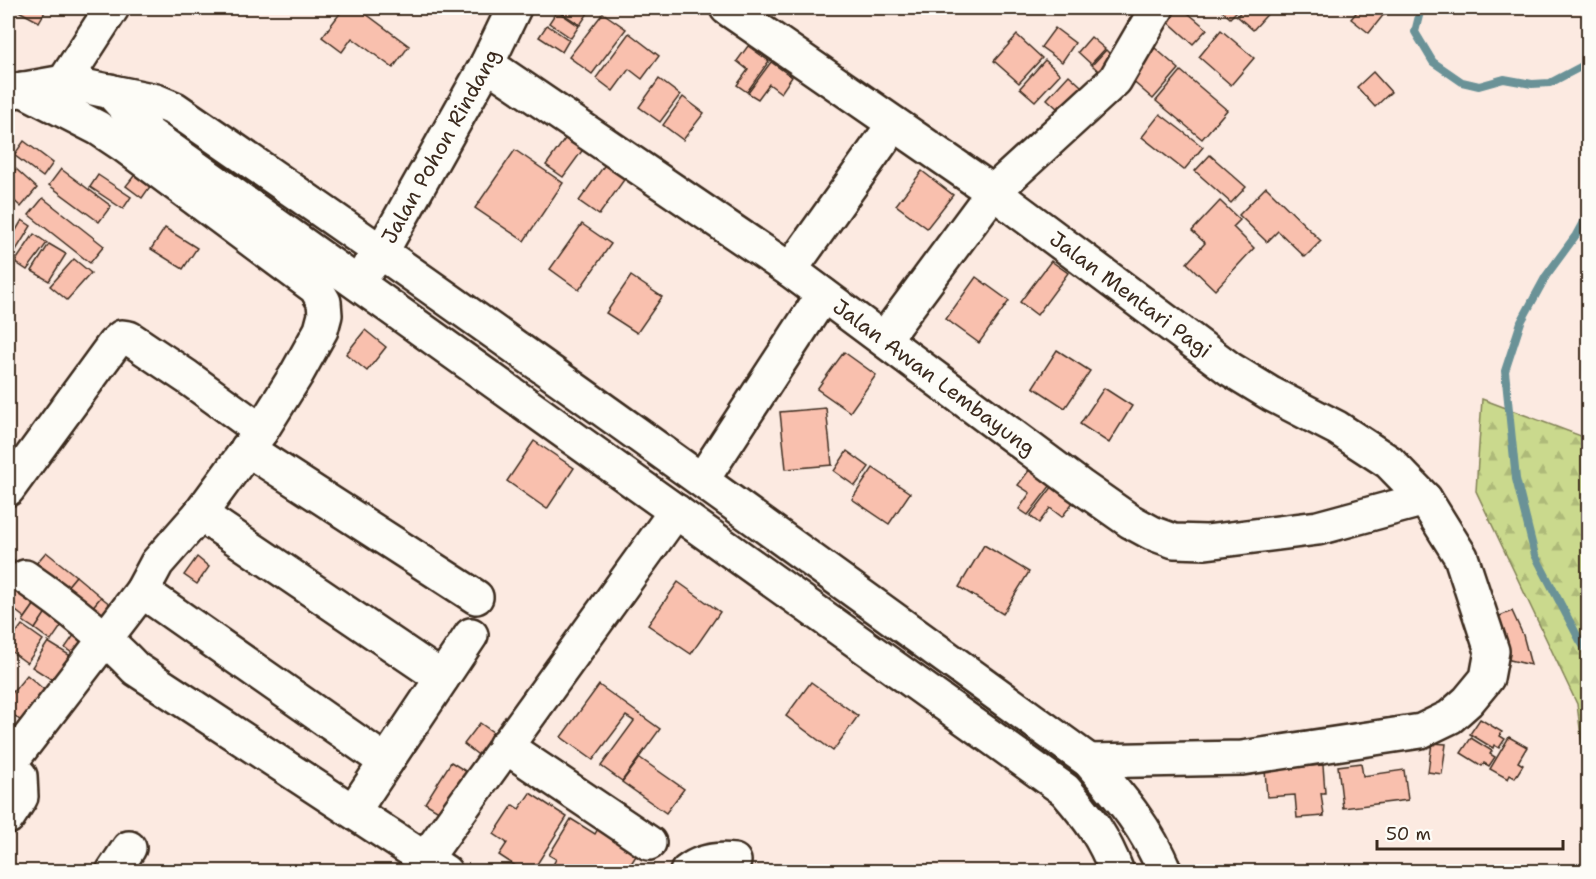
<svg xmlns="http://www.w3.org/2000/svg" width="1596" height="879" font-family="'Shantell Sans',sans-serif">
  <style>
    .forest { fill: url(#forest-firs); stroke: #828256; stroke-width: 1.5 }
    .lines { fill: none; stroke-linecap: round; stroke-linejoin: round }
    .stream { stroke: #6a9297; stroke-width: 8 }
    .building { fill: #f9c0ae; stroke: #3b2a1e; stroke-width: 1.5 }
    .minor-casing { stroke: #3b2a1e; stroke-width: 38 }
    .minor { stroke: #fdfcf7; stroke-width: 33 }
    .labels { text-anchor: middle; dominant-baseline: central; stroke-width: 5; stroke-linejoin: round; paint-order: stroke }
    .street-label { font-size: 21px; fill: #3b2a1e; stroke: #fdfcf7 }
  </style>
  <defs>
    <pattern id="forest-firs" width="22" height="20" patternUnits="userSpaceOnUse" patternTransform="scale(1.5)"><rect width="22" height="20" fill="#cad98d"/><path d="M5 1l3.5 6h-7zM16 11l3.5 6h-7z" fill="#aeba79"/></pattern>
  </defs>
  <rect width="100%" height="100%" fill="#fceae1"/>
  <filter id="ink" filterUnits="userSpaceOnUse"><feTurbulence type="fractalNoise" baseFrequency=".0167" numOctaves="2"/><feDisplacementMap in="SourceGraphic" scale="12" xChannelSelector="R" yChannelSelector="G"/><feConvolveMatrix kernelMatrix="1 2 1 2 8 2 1 2 1" color-interpolation-filters="sRGB"/></filter>
  <g filter="url(#ink)">
    <path class="forest" d="M1482,399L1586,438L1588,436V793L1577,704L1476,491Z"/>
    <g class="lines">
      <g class="stream">
        <path d="M1421,8L1415,32L1433,62L1462,82L1479,86L1504,79L1532,84L1550,83L1588,63"/>
        <path d="M1588,213L1576,235L1546,276L1521,322L1505,371L1516,479L1535,555L1579,639L1588,653"/>
      </g>
    </g>
    <g class="building">
      <path d="M13,8H47L39,22Z"/>
      <path d="M344,8H358L409,46L393,68L352,38L342,52L322,37Z"/>
      <path d="M559,8H580L588,13L580,25L557,10Z"/>
      <path d="M1174,8H1182L1207,29L1193,44L1164,18Z"/>
      <path d="M1219,8H1240L1230,18Z"/>
      <path d="M1244,8H1273L1253,30L1237,16Z"/>
      <path d="M1360,8H1378L1385,13L1369,33L1351,19Z"/>
      <path d="M557,11L579,26L571,38L549,23Z"/>
      <path d="M603,13L626,29L592,74L569,57Z"/>
      <path d="M547,25L569,40L562,52L539,37Z"/>
      <path d="M1055,28L1075,43L1062,62L1041,47Z"/>
      <path d="M1221,30L1254,58L1231,85L1199,57Z"/>
      <path d="M629,33L659,56L642,79L629,69L613,91L596,78Z"/>
      <path d="M1017,35L1042,58L1019,83L994,61Z"/>
      <path d="M1091,37L1105,49L1091,64L1078,52Z"/>
      <path d="M748,46L769,61L747,92L737,85L748,70L737,61Z"/>
      <path d="M1155,48L1179,69L1153,99L1129,78Z"/>
      <path d="M1106,50L1118,62L1105,77L1092,65Z"/>
      <path d="M1045,60L1060,74L1035,101L1020,88Z"/>
      <path d="M771,62L792,77L781,93L769,84L758,99L748,93Z"/>
      <path d="M1181,71L1227,110L1202,139L1156,101Z"/>
      <path d="M1373,72L1391,92L1375,107L1357,87Z"/>
      <path d="M1069,75L1092,96L1070,120L1047,99Z"/>
      <path d="M659,79L680,95L660,122L639,107Z"/>
      <path d="M683,97L704,113L683,140L663,125Z"/>
      <path d="M1160,114L1203,147L1184,170L1142,137Z"/>
      <path d="M570,132L587,144L563,177L546,165Z"/>
      <path d="M24,141L53,163L43,177L14,155Z"/>
      <path d="M515,150L563,183L524,241L475,208Z"/>
      <path d="M1210,155L1246,187L1231,203L1195,171Z"/>
      <path d="M606,163L626,177L599,215L579,201Z"/>
      <path d="M141,167L156,178L142,198L126,186Z"/>
      <path d="M16,169L37,188L21,207L8,195V179Z"/>
      <path d="M61,169L111,206L99,222L49,185Z"/>
      <path d="M922,171L953,195L927,228L896,205Z"/>
      <path d="M98,175L131,197L123,209L90,187Z"/>
      <path d="M1266,187L1321,241L1305,257L1278,231L1267,242L1239,215Z"/>
      <path d="M43,198L104,246L90,263L29,215Z"/>
      <path d="M1220,201L1240,220L1233,227L1254,248L1215,290L1187,263L1205,243L1192,231Z"/>
      <path d="M22,220L31,226L13,255L8,251V244Z"/>
      <path d="M582,224L611,244L579,290L550,269Z"/>
      <path d="M165,228L197,248L183,269L151,249Z"/>
      <path d="M34,234L47,243L27,270L15,262Z"/>
      <path d="M49,244L66,254L49,281L32,271Z"/>
      <path d="M74,259L91,273L67,300L50,286Z"/>
      <path d="M1051,261L1068,273L1037,315L1020,302Z"/>
      <path d="M631,276L662,297L637,333L606,313Z"/>
      <path d="M976,277L1009,301L979,343L946,319Z"/>
      <path d="M365,330L386,347L367,371L346,354Z"/>
      <path d="M1057,350L1090,371L1065,408L1033,387Z"/>
      <path d="M844,352L876,375L850,412L817,389Z"/>
      <path d="M1104,388L1132,406L1109,443L1080,424Z"/>
      <path d="M826,408L832,465L786,469L780,412Z"/>
      <path d="M534,441L574,468L547,509L507,481Z"/>
      <path d="M847,451L869,467L855,486L834,471Z"/>
      <path d="M873,468L910,493L889,524L852,499Z"/>
      <path d="M1030,469L1051,485L1028,515L1019,509L1030,493L1018,485Z"/>
      <path d="M1053,486L1074,501L1062,517L1050,508L1039,523L1030,516Z"/>
      <path d="M984,545L1029,572L1003,614L959,587Z"/>
      <path d="M46,552L76,576L59,597L29,572Z"/>
      <path d="M8,555L19,564L8,578Z"/>
      <path d="M197,557L209,567L197,584L184,575Z"/>
      <path d="M15,575L42,594L25,618L8,605V586Z"/>
      <path d="M76,576L101,597L87,615L61,594Z"/>
      <path d="M678,582L720,612L691,654L648,625Z"/>
      <path d="M42,594L53,602L35,629L23,621Z"/>
      <path d="M101,597L116,609L101,629L85,616Z"/>
      <path d="M54,600L71,612L51,641L35,629Z"/>
      <path d="M1512,611L1523,635L1531,665L1506,659L1495,618Z"/>
      <path d="M8,615L17,622L8,635Z"/>
      <path d="M22,625L43,640L27,663L8,649V644Z"/>
      <path d="M79,628L97,641L84,661L65,648Z"/>
      <path d="M48,642L74,658L57,683L32,667Z"/>
      <path d="M27,675L48,693L23,723L8,710V698Z"/>
      <path d="M811,682L858,716L833,751L786,716Z"/>
      <path d="M599,685L660,729L622,781L601,766L634,721L626,716L593,760L561,737Z"/>
      <path d="M1480,719L1502,732L1500,736L1505,739L1499,748L1494,745L1493,748L1470,734Z"/>
      <path d="M480,723L497,735L481,757L464,744Z"/>
      <path d="M1509,737L1527,747L1518,762L1523,765L1515,778L1510,775L1508,779L1490,769Z"/>
      <path d="M1471,738L1492,751L1490,754L1495,757L1489,766L1484,763L1482,766L1461,753Z"/>
      <path d="M1432,743L1446,744L1442,774L1428,772Z"/>
      <path d="M640,758L684,789L666,813L622,782Z"/>
      <path d="M451,762L467,772L442,813L425,803Z"/>
      <path d="M1361,763L1363,776L1404,770L1408,800L1343,808L1338,766Z"/>
      <path d="M1323,765L1325,793H1321L1324,816L1297,818L1295,795L1267,797L1265,770Z"/>
      <path d="M530,793L567,817L532,872H525L499,855L507,843L494,834L513,805L519,809Z"/>
      <path d="M571,819L595,834L599,827L639,851L626,872H564L553,865L556,859L549,855Z"/>
    </g>
    <g class="lines">
      <defs>
        <g id="minor">
          <path id="s1" d="M727,8L993,192L1230,369L1271,394L1337,428L1389,462L1425,499L1461,557L1492,651L1487,678L1468,701L1450,717L1421,731L1242,758L1089,761"/>
          <path id="s2" d="M487,64L790,270L1080,486L1130,521L1152,533L1174,541L1206,542L1318,528L1425,499"/>
          <path d="M64,82L112,8"/>
          <path d="M110,91L150,135L1065,790C1090,819 1103,836 1117,872"/>
          <path d="M8,92L64,82L156,101L175,109C484,321 786,541 1089,761C1121,798 1146,826 1165,872"/>
          <path id="s3" d="M368,268L382,251L487,64L514,8"/>
          <path d="M790,270L894,124"/>
          <path d="M884,339L993,192L1115,80L1157,8"/>
          <path d="M247,449L476,597"/>
          <path d="M702,480L823,295"/>
          <path d="M8,489L114,344L122,337L129,338L187,377L261,431"/>
          <path d="M200,514L442,678"/>
          <path d="M25,577C64,604 103,634 136,669L445,872"/>
          <path d="M142,591L386,762"/>
          <path d="M505,746L649,843"/>
          <path d="M16,755L142,591L157,563L200,514L261,431L296,375L321,330L325,315L324,302L316,288L125,146L98,128L22,89"/>
          <path d="M360,801L471,635"/>
          <path d="M8,817L21,797L20,776"/>
          <path d="M425,859L676,511"/>
          <path d="M113,872L129,848"/>
          <path d="M687,872C701,861 717,859 734,861"/>
        </g>
      </defs>
      <use href="#minor" class="minor-casing"/>
      <use href="#minor" class="minor"/>
    </g>
  </g>
  <g class="labels">
    <g class="street-label">
      <text stroke="none"><textPath href="#s3" startOffset="142">Jalan Pohon Rindang</textPath></text>
      <text stroke="none"><textPath href="#s1" startOffset="495">Jalan Mentari Pagi</textPath></text>
      <text stroke="none"><textPath href="#s2" startOffset="546">Jalan Awan Lembayung</textPath></text>
    </g>
  </g>
  <rect width="1596" height="879" fill="none" stroke="#fdfcf7" stroke-width="30"/>
  <rect x="15" y="15" width="1566" height="849" fill="none" stroke="#3b2a1e" stroke-width="2" filter="url(#ink)"/>
  <path d="M1377 840v9h186v-9" fill="none" stroke="#3b2a1e" stroke-width="3"/>
  <text x="1386" y="840" font-size="18" fill="#3b2a1e" stroke="#fdfcf7" stroke-width="4.5" paint-order="stroke">50 m</text>
</svg>
